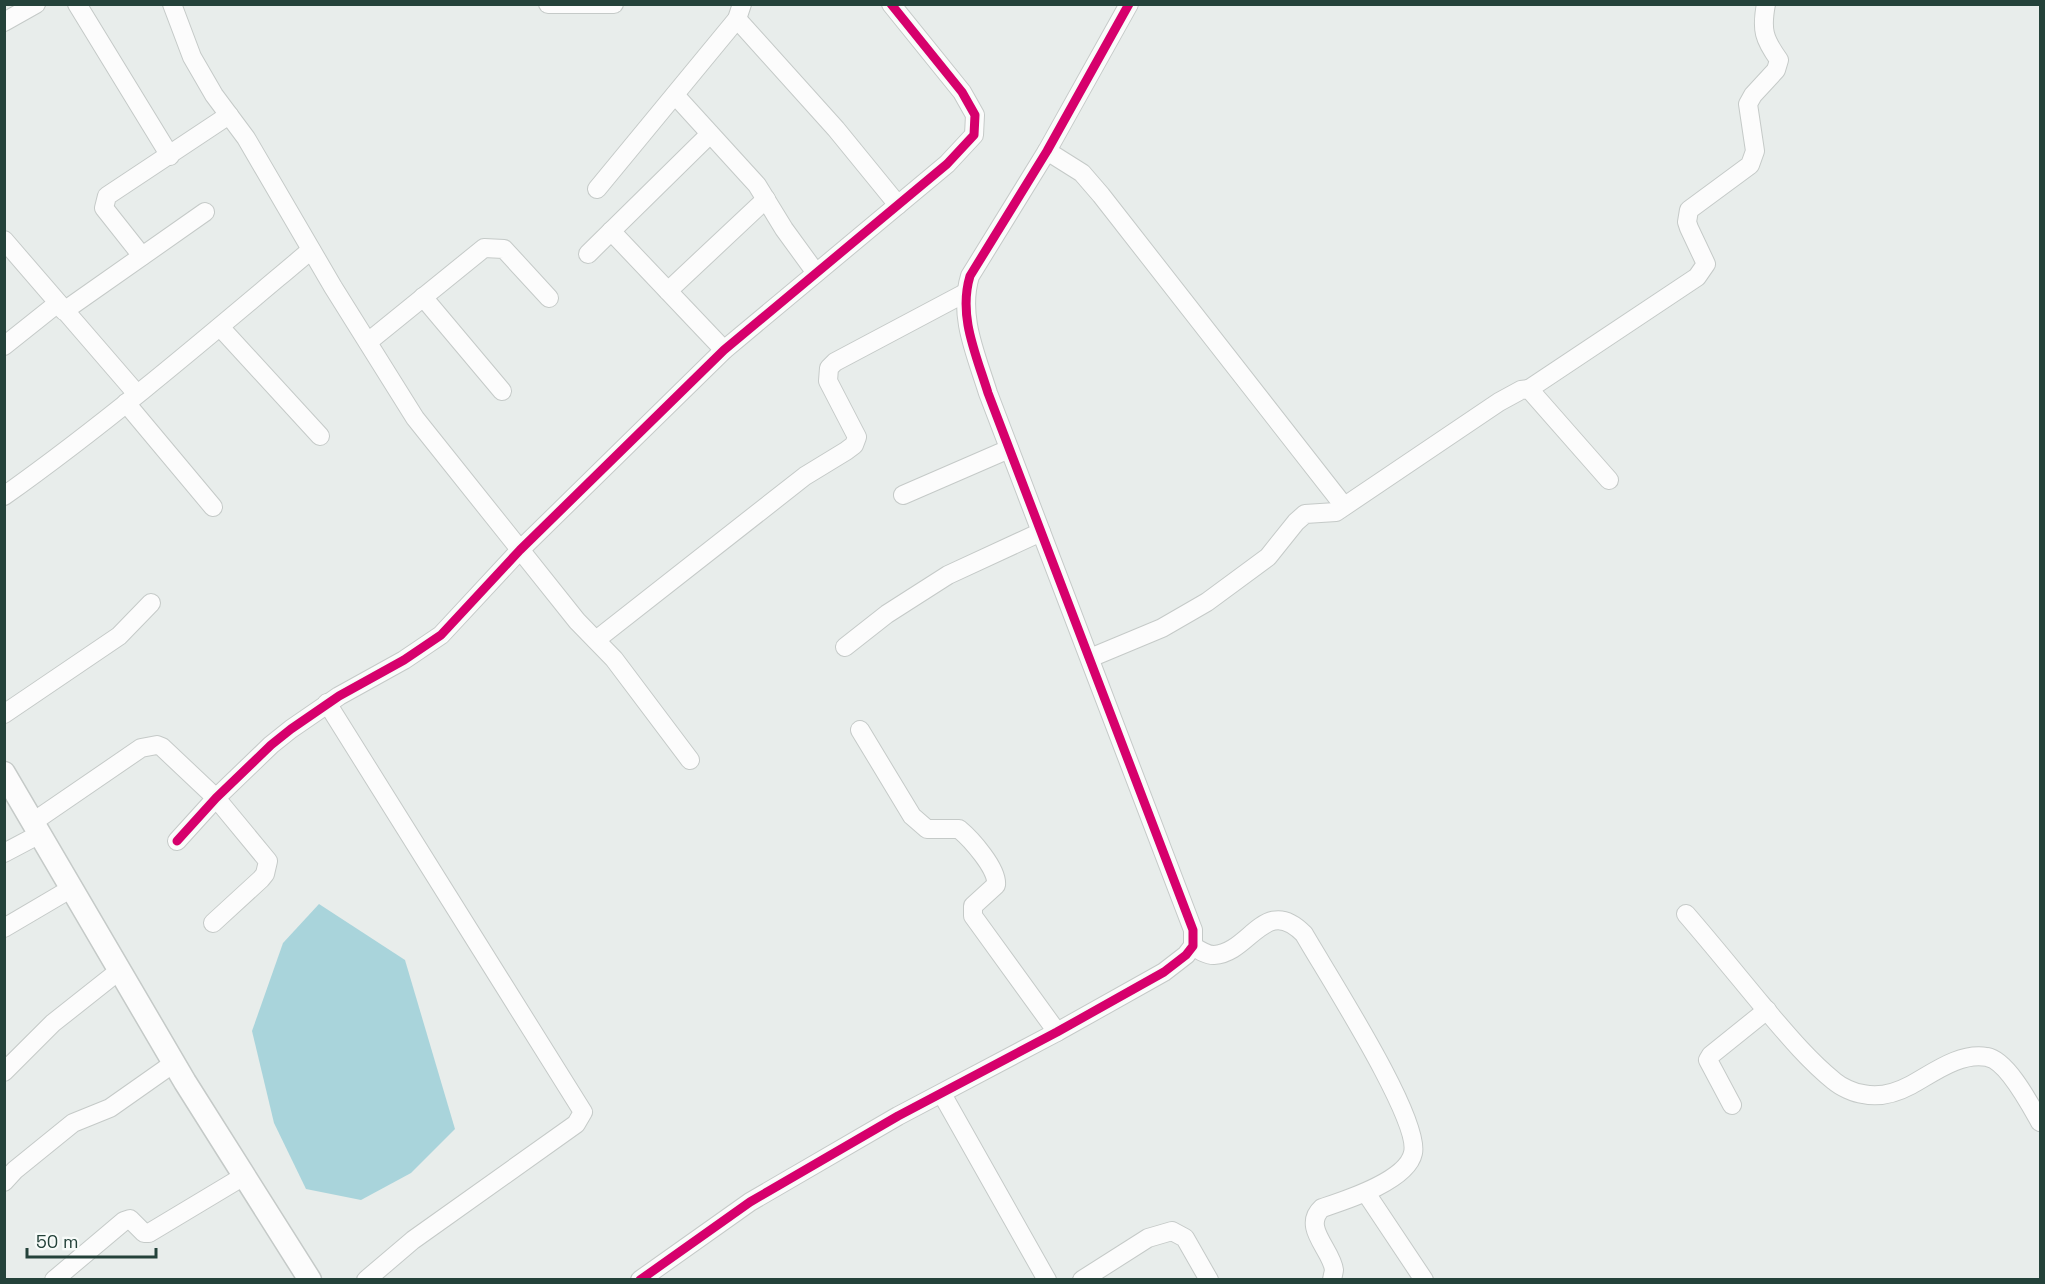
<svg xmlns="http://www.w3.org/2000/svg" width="2045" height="1284" font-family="'Space Grotesk',sans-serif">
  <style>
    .water { fill: #a9d4db }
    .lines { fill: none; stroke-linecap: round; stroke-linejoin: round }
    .minor-casing { stroke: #c5cac8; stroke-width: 20 }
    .tertiary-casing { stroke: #c5cac8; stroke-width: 25 }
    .minor { stroke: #fcfcfc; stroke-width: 18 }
    .tertiary { stroke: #fcfcfc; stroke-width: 22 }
    .cycleway-casing { stroke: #f7fbf9; stroke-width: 13 }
    .cycleway { stroke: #d6006c; stroke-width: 9 }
  </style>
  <rect width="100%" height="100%" fill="#e8edeb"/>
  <path class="water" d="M319,904L405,960L455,1129L411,1173L361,1200L306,1189L274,1123L252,1031L283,943Z"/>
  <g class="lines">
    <defs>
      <g id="minor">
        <path d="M77,4L170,156"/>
        <path d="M172,4L192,57L214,95L246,138L333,287L415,418L577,621L614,659L690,760"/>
        <path d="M548,4H614"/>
        <path d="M737,19L836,129L898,205"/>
        <path d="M4,22L36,4"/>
        <path d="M675,95L757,185L784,229L816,273"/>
        <path d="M1047,151L1082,173L1101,195L1344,506"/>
        <path d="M597,189L737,19L742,4"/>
        <path d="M611,231L724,350"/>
        <path d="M4,240L137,394"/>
        <path d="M588,254L710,134"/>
        <path d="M142,256L104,208L107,196L229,115"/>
        <path d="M668,291L766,199"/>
        <path d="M423,297L502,391"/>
        <path d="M64,311L205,212"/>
        <path d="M220,327L320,436"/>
        <path d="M368,342L484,248L504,249L549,298"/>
        <path d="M4,346L58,303"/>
        <path d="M1529,389L1697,277L1706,264L1689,228L1687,222L1689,210L1750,165L1755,151L1748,104L1753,95L1776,70L1779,60C1764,39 1761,30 1766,4"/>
        <path d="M126,403L213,507"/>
        <path d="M903,495L1009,449"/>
        <path d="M4,496C111,420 211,334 311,250"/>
        <path d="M596,640L805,476L846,451L854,445L857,437L828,381L829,368L835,362L965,293"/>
        <path d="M845,647L887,614L948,575L1041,532"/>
        <path d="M1090,658L1162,628L1207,602L1268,557L1296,522L1305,514L1336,512L1499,402L1521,390L1529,389L1609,480"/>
        <path d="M327,703L583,1112L576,1124L413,1240L366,1280"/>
        <path d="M4,714L119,636L151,603"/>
        <path d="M860,730L912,816L927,829H959C971,839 998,869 996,885L973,906V916L1057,1032"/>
        <path d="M33,822L141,748L157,745L162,747L216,798L268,861L265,874L261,879L213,923"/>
        <path d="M177,841L216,798L271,745L291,729L339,696L404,660L441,635L520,550L724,350L947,164L974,135L975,115L962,92L891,4"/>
        <path d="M4,853L40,834"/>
        <path d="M1686,914C1712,944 1737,975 1762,1005C1785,1032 1807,1059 1834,1081C1841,1087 1854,1093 1863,1094C1880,1098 1896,1093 1911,1085C1933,1073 1960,1052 1987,1057C2007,1060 2031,1106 2040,1122"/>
        <path d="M4,928L72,888"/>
        <path d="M1193,946C1199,950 1206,955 1214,955C1250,953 1265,894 1304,934C1325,971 1421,1119 1413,1153C1407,1181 1346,1200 1322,1208C1301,1227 1332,1250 1334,1270C1334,1271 1332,1279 1332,1280"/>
        <path d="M4,1072L53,1023L120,970"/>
        <path d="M942,1094L1047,1280"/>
        <path d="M1732,1105L1708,1060L1711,1055L1767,1010"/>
        <path d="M4,1182L15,1170L73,1123L110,1108L174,1063"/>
        <path d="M1366,1193L1424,1280"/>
        <path d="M54,1280L124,1221L130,1219L144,1233H149L244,1176"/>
        <path d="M640,1280L750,1202L898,1116L1057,1032L1164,972L1186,955L1193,946V930L988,393C976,354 958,316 970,276L1047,151L1129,4"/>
        <path d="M1082,1280L1148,1238L1172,1231L1185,1238L1209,1280"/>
      </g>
      <path id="tertiary" d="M4,773L185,1082L310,1280"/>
    </defs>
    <use href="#minor" class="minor-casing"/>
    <use href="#tertiary" class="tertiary-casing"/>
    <use href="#minor" class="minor"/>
    <use href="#tertiary" class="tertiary"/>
    <defs>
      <g id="cycleway">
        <path d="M177,841L216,798L271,745L291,729L339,696L404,660L441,635L520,550L724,350L947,164L974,135L975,115L962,92L891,4"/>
        <path d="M640,1280L750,1202L898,1116L1057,1032L1164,972L1186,955L1193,946V930L988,393C976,354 958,316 970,276L1047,151L1129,4"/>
      </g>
    </defs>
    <use href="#cycleway" class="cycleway-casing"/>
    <use href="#cycleway" class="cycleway"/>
  </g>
  <rect width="2045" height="1284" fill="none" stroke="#24423a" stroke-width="12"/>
  <path d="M27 1248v9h129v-9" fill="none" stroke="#24423a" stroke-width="3"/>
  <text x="36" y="1248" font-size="18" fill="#24423a" stroke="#f7fbf9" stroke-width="4.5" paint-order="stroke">50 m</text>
</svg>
